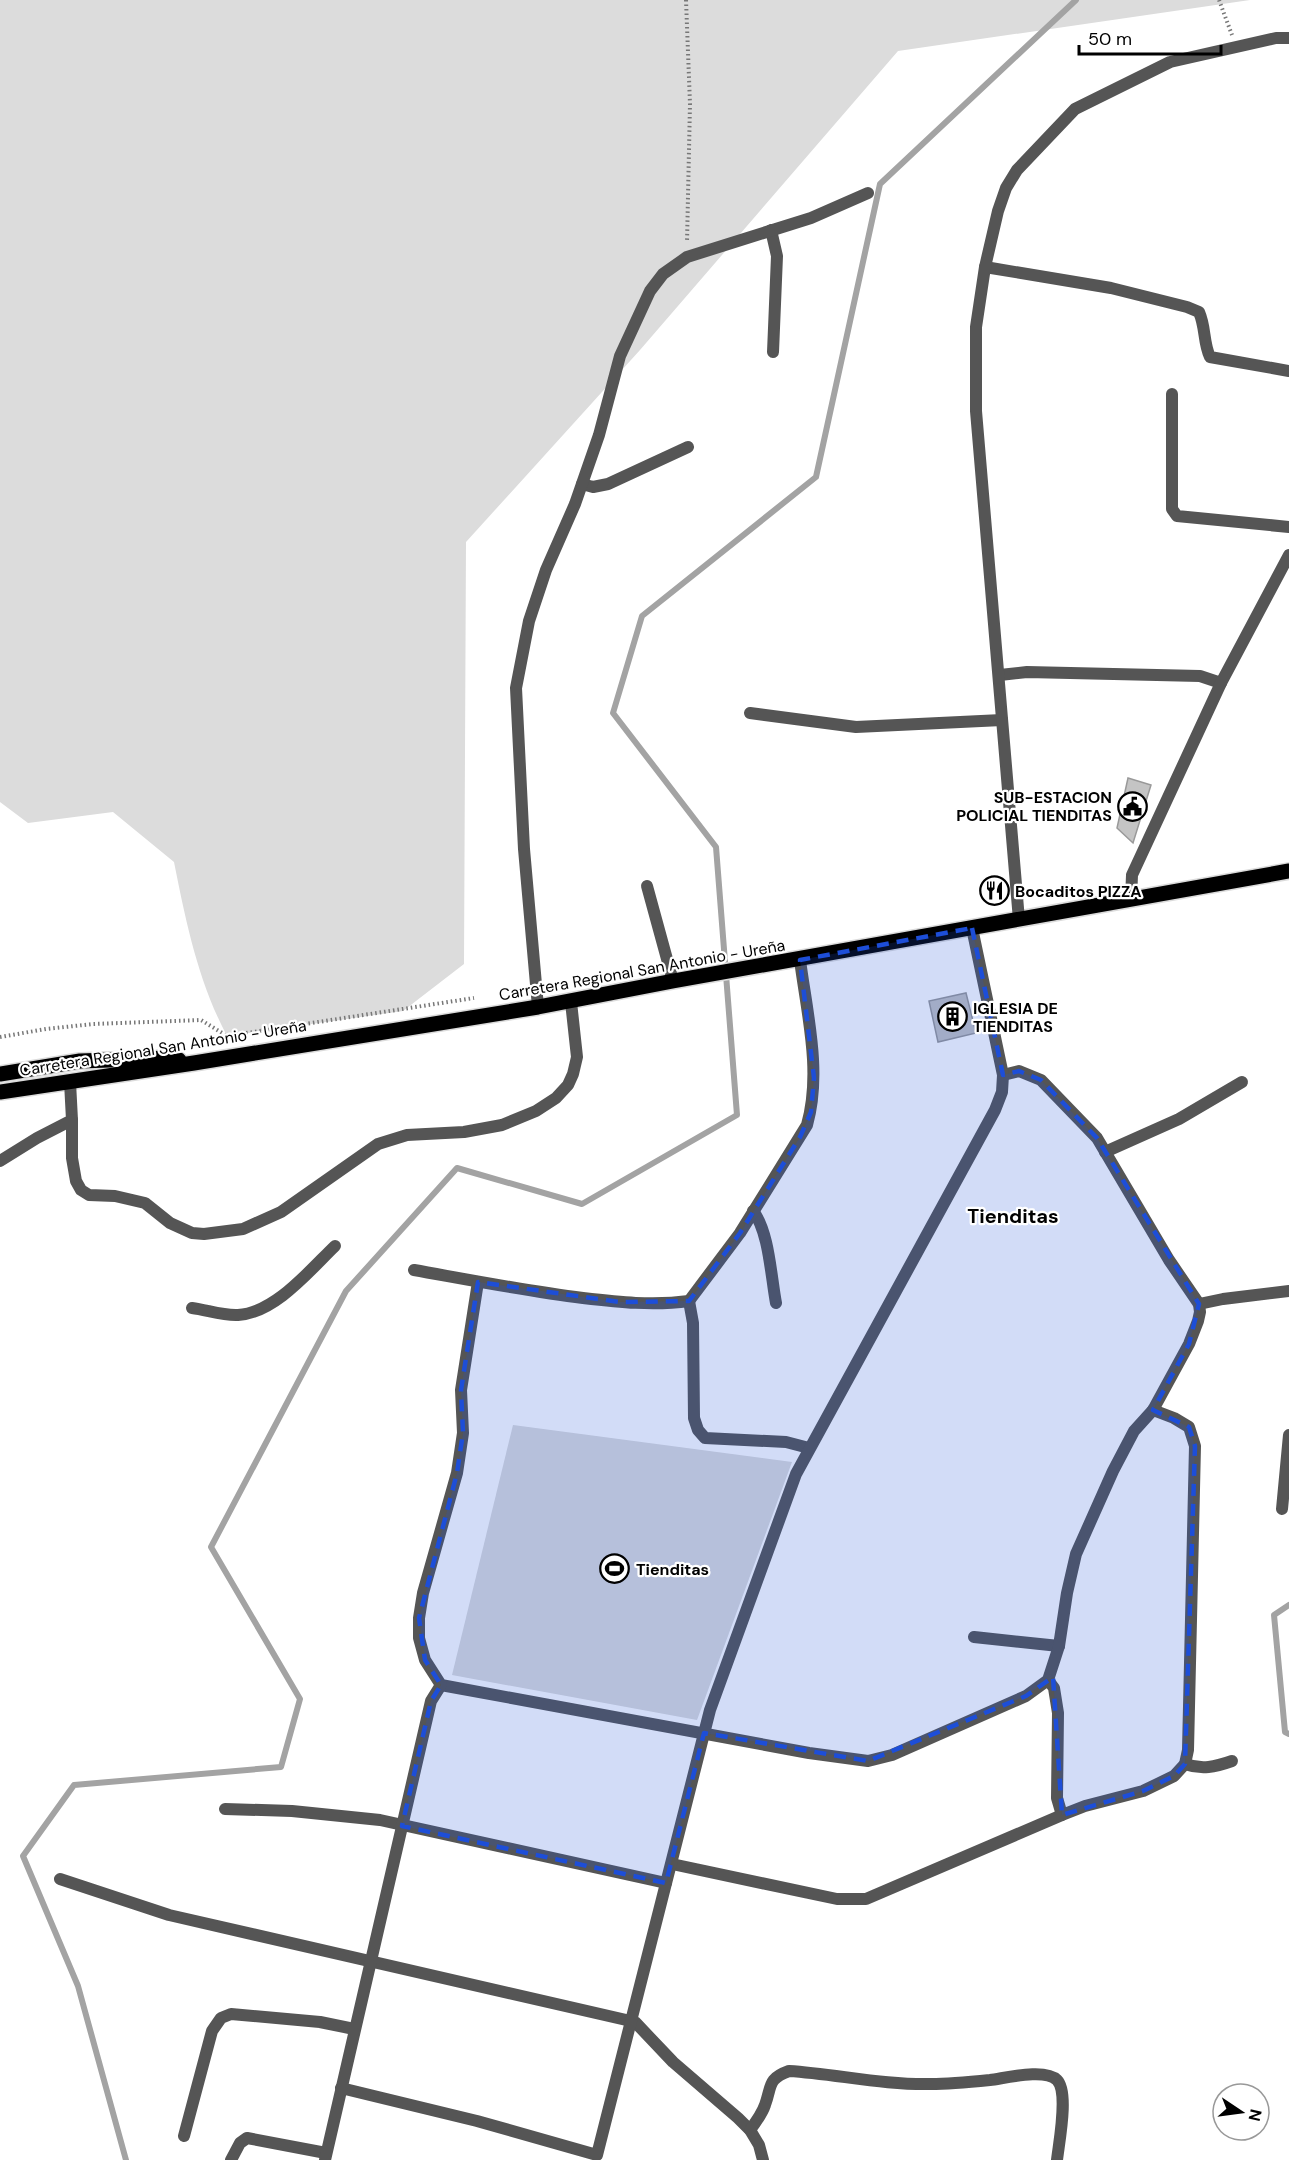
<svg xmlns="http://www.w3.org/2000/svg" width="1289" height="2160" font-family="'DM Sans',sans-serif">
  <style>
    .green { fill: #dcdcdc }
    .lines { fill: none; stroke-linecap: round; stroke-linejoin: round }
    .stream { stroke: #a3a3a3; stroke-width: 6 }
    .building { fill: #c4c4c4; stroke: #999; stroke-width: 1.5 }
    .primary-casing { stroke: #dbdbdb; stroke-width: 18 }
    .path { stroke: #777; stroke-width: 4; stroke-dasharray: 1.5 3; stroke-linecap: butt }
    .service { stroke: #555; stroke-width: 12 }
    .minor { stroke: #555; stroke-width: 12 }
    .primary { stroke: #000; stroke-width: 15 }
    .marked { fill: #1d4ed8; fill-opacity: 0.2; stroke: #1d4ed8; stroke-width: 4.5; stroke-dasharray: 12 8; stroke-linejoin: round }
    .labels { text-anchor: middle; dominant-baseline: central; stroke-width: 4.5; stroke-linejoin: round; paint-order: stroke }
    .poi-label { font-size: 16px; font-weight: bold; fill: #000; stroke: #fff; text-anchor: start }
    .street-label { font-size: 16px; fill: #000; stroke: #fff }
    .quarter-label { font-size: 20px; font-weight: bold; fill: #000; stroke: #fff }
  </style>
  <rect width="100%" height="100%" fill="#fff"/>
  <g class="green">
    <path d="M0,0H1250L898,51L640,350L466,542L464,964L403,1011L227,1036C198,981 186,922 174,862L113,812L28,823L0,802Z"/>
    <path d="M513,1425L792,1462L697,1720L452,1675Z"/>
  </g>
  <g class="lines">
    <g class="stream">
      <path d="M1289,1605L1274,1615L1285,1732L1289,1734"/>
      <path d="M126,2160L78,1986L23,1856L74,1785L281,1767L300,1699L211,1547L346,1291L457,1168L582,1204L737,1115L716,847L613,713L642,616L816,477L880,184L1076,0"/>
    </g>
  </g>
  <g class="building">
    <path d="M1128,778L1151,785L1133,843L1117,828Z"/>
    <path d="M966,993L976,1033L938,1042L929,1001Z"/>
  </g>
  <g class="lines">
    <defs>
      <g id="primary">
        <path d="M0,1074L80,1061L168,1058L179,1060"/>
        <path d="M0,1092L194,1063L538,1007L673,981L1289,871"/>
      </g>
    </defs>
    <use href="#primary" class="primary-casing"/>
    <g class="path">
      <path d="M686,0L690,104L687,242"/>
      <path d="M1219,0L1232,35"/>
      <path d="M0,1037L46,1029L93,1024L201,1020L227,1036L474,998"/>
    </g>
    <g class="service">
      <path d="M582,484L593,487L608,484L688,447"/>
      <path d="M647,886L673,981"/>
      <path d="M0,1161L37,1138L72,1120L70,1082"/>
      <path d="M753,1211C769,1231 771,1277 776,1303"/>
      <path d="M192,1308C207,1310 224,1316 238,1315C275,1313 310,1270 335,1246"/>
      <path d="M974,1637L1059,1646"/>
      <path d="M1185,1764C1202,1770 1215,1767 1232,1761"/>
    </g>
    <g class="minor">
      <path d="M771,230L777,256L773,352"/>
      <path d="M985,267L1111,288L1187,307L1199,312C1206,328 1203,342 1210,357L1289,371"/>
      <path d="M1172,394V509L1177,516L1289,527"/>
      <path d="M1000,675L1027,672L1200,676L1221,683"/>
      <path d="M750,713L856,727L1002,720"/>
      <path d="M1131,900L1132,875L1221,683L1289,555"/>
      <path d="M1019,920L976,411V327L985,267L998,211L1006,188L1017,170L1075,109L1170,62L1276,38H1289"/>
      <path d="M538,1007L524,849L516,688L529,621L546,570L575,504L599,435L620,356L650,291L663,274L687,257L811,218L868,193"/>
      <path d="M72,1120V1158L76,1181L81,1190L89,1195L115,1196L145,1203L170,1223L192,1233L204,1234L243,1229L281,1212L378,1144L407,1135L464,1132L502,1125L536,1111L556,1098L568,1085L573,1074L577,1057L571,1002"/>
      <path d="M1105,1152L1179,1119L1242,1082"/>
      <path d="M414,1270C470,1280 526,1291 583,1298C618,1302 653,1306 689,1301L740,1233L807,1125C822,1072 807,1014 800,960"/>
      <path d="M478,1282L461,1390L463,1433L457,1473L423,1593L419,1618V1638L425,1660L441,1685L809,1753L868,1761L892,1755L1026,1696L1048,1680L1059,1646L1067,1593L1076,1554L1113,1471L1134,1431L1153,1410L1189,1344L1198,1321L1200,1312L1199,1304L1169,1260L1097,1138L1041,1080L1019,1071L1003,1075"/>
      <path d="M689,1301L693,1323L694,1418L698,1430L705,1438L786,1442L809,1448"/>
      <path d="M1199,1304L1223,1299L1289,1291"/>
      <path d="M1282,1509L1289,1435"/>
      <path d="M1048,1680L1054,1688L1058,1713L1057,1798L1062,1815"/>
      <path d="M225,1809L292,1811L380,1820L666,1883"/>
      <path d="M672,1864L837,1899H866L1062,1815L1085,1806L1143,1791L1174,1776L1185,1764L1188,1750L1195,1446L1189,1427L1174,1418L1153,1410"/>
      <path d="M60,1879L169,1915L635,2022L673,2062L738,2118L750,2130L759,2145L763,2160"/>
      <path d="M341,2088L477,2121L597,2155L710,1710L796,1474L995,1110L1002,1092L1003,1075L972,928"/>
      <path d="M750,2130C756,2122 762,2114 765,2105C772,2086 767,2079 789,2071C836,2074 883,2085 931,2084C950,2084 970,2082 990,2080C1006,2078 1045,2068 1057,2080C1069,2092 1059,2142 1057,2160"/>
      <path d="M184,2136L212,2031L221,2018L231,2014L320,2022L354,2029"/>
      <path d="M231,2160L240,2143L247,2138L326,2153"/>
      <path d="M325,2160L431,1701L441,1685"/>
    </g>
    <use href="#primary" class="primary"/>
  </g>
  <path class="marked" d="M972,928L1003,1075L1019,1071L1041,1080L1097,1138L1199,1304L1189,1344L1153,1410L1189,1427L1195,1446L1185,1764L1174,1776L1143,1791L1062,1815L1053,1677L1026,1696L868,1761L704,1733L666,1883L402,1826L431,1701L441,1685L425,1660L419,1618L457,1473L463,1433L461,1390L478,1282L620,1302L689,1301L740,1233L800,1137L811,1112L814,1078L800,960Z"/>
  <defs>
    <symbol id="civic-ring" viewBox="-11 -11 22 22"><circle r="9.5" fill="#fff" stroke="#000" stroke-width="1.5"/><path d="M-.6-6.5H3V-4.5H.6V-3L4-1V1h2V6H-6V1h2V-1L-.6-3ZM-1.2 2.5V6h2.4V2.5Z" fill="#000"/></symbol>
    <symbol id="restaurant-ring" viewBox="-11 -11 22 22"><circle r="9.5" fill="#fff" stroke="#000" stroke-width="1.5"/><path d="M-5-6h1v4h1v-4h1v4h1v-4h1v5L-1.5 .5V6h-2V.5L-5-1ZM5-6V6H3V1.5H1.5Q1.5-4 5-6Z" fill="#000"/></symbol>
    <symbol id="building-ring" viewBox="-11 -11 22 22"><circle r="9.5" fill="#fff" stroke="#000" stroke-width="1.5"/><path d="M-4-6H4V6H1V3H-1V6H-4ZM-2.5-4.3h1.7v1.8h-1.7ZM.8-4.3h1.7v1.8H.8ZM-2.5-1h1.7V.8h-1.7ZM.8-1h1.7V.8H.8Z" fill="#000"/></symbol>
    <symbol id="stadium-ring" viewBox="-11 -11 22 22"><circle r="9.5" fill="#fff" stroke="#000" stroke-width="1.5"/><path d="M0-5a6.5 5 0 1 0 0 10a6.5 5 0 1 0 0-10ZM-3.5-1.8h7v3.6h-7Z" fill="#000"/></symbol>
  </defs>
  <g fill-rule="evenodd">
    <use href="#civic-ring" x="1116" y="790" width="33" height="33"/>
    <use href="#restaurant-ring" x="978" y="874" width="33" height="33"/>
    <use href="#building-ring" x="936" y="1000" width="33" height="33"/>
    <use href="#stadium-ring" x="598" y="1552" width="33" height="33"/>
  </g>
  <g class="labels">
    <g class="poi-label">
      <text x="1112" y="797" text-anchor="end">SUB-ESTACION<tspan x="1112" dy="18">POLICIAL TIENDITAS</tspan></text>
      <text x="1015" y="891">Bocaditos PIZZA</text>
      <text x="973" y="1008">IGLESIA DE<tspan x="973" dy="18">TIENDITAS</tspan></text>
      <text x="636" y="1569">Tienditas</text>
    </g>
    <g class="street-label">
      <text transform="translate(642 970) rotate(-10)">Carretera Regional San Antonio - Ureña</text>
      <text transform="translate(163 1048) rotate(-9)">Carretera Regional San Antonio - Ureña</text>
    </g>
    <g class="quarter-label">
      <text x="1013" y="1216">Tienditas</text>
    </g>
  </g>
  <g transform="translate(1241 2112) rotate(103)"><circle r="28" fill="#ffffff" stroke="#999999" stroke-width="1.5"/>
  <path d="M0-4.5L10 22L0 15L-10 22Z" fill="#000000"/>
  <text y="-9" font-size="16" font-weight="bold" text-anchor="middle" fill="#000000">N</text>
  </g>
  <path d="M1079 45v9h142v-9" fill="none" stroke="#000000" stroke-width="3"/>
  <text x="1088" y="45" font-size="18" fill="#000000" stroke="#ffffff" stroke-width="4.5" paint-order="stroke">50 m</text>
</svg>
